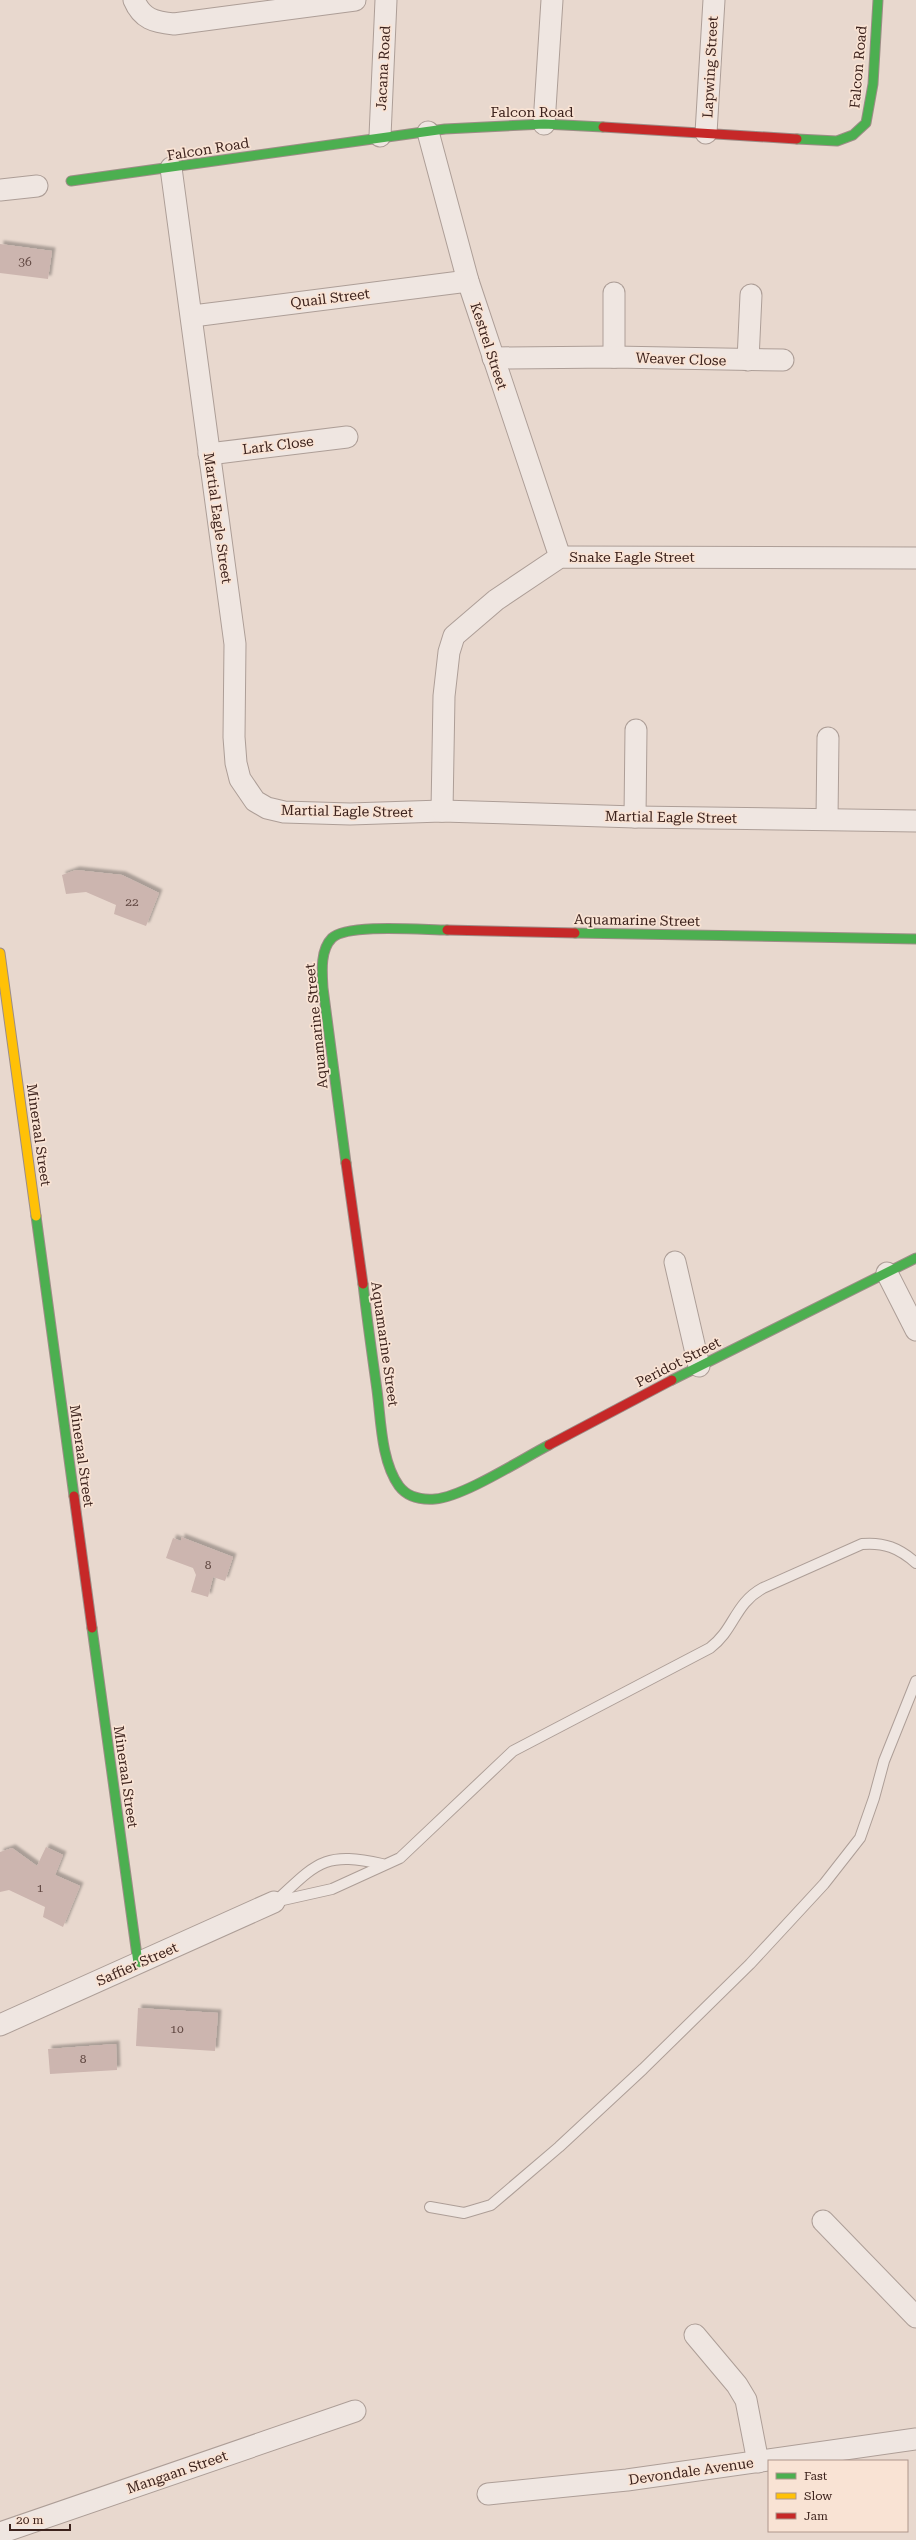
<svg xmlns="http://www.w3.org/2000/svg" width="916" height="2540" font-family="'Roboto Serif',serif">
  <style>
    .building { fill: #ccb5af; filter: url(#shadow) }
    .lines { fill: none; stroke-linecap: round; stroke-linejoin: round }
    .lane-casing { stroke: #ad9e97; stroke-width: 12 }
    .street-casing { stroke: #ad9e97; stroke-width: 23 }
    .fast-casing { stroke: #9d8d87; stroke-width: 11 }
    .slow-casing { stroke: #9d8d87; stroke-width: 11 }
    .jam-casing { stroke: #9d8d87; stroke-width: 11 }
    .lane { stroke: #efe6e1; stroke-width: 10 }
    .street { stroke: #efe6e1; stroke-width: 21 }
    .fast { stroke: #4caf50; stroke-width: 9 }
    .slow { stroke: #ffc107; stroke-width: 9 }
    .jam { stroke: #c62828; stroke-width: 9 }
    .labels { text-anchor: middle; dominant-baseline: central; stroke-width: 3.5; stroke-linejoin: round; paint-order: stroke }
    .number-label { font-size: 12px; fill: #614842 }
    .street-label { font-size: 14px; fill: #3d231d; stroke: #f9e3d4 }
  </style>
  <defs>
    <filter id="shadow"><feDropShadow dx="3.5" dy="-3.5" stdDeviation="1" flood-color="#0004"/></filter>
  </defs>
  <rect width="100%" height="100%" fill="#e8d8ce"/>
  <g class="building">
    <path d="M0,244L52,251L48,279L0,273Z"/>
    <path d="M76,870L122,875L159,893L146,926L114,914L116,905L86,892L66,894L62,875Z"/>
    <path d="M181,1537L233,1557L225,1581L213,1577L208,1597L191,1592L196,1575L193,1568L166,1558L173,1538L181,1541Z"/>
    <path d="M46,1847L63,1855L55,1875L80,1886L63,1927L43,1917L45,1907L9,1890L0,1892V1852L12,1848L37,1866Z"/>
    <path d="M138,2008L218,2013L215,2051L136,2046Z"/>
    <path d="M116,2044L117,2070L50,2074L48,2049Z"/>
  </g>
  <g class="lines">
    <defs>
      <g id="lane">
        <path d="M276,1901C317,1863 324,1851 382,1864"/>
        <path d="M274,1902L332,1889L400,1858L513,1751L710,1648C735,1629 734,1604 763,1588L862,1544C884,1542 899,1548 916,1563"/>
        <path d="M430,2207L464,2213L491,2205L559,2147L643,2069L750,1964L824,1884L860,1838L874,1798L884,1761L916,1681"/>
      </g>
      <g id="street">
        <path d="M134,0C142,19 154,22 174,24L355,0"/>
        <path d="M544,124L552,0"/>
        <path d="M428,132L468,281L560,557"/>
        <path d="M706,133L714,0"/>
        <path d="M380,136L386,0"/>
        <path d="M171,168L235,644L234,737L236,763L240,779L255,801L267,808L284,812L350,814L442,811L635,817L916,821"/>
        <path d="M0,190L37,186"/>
        <path d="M193,316L468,281"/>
        <path d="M614,357V293"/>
        <path d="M493,358L614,357L783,360"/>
        <path d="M748,360L751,295"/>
        <path d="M209,454L347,437"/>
        <path d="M442,811L444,696L449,652L454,636L496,600L560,557L916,558"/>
        <path d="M635,817L636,730"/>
        <path d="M827,819L828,738"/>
        <path d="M675,1262L699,1366"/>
        <path d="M887,1273L916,1330"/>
        <path d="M0,2025L274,1902"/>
        <path d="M823,2221L916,2317"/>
        <path d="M695,2335L737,2385L746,2400L758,2462"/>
        <path d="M488,2494L627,2480L916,2439"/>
        <path d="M0,2533L355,2411"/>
      </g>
      <g id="fast">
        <path d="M797,139L837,141L853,135L866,123L873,84L878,0"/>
        <path d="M71,181L445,129L544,124L603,127"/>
        <path d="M575,933L916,939"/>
        <path d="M346,1163L323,988C322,972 320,950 332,938C347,923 425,930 447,930"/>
        <path d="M36,1216L74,1496"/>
        <path d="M363,1284C367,1319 372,1354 377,1390C381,1420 381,1461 399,1486C408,1498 421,1500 435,1499C463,1497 522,1459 549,1445"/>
        <path d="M672,1380L916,1258"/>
        <path d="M92,1628L138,1963"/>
      </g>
      <path id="slow" d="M0,953L36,1216"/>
      <g id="jam">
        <path d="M603,127L797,139"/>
        <path d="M447,930L575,933"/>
        <path d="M346,1163L363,1284"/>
        <path d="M549,1445L672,1380"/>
        <path d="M74,1496L92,1628"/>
      </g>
    </defs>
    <use href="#lane" class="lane-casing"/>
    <use href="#street" class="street-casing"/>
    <use href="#fast" class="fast-casing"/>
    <use href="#slow" class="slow-casing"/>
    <use href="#jam" class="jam-casing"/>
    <use href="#lane" class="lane"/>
    <use href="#street" class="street"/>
    <use href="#fast" class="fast"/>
    <use href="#slow" class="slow"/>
    <use href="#jam" class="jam"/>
  </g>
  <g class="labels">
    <g class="number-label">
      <text x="25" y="262">36</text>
      <text x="132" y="902">22</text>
      <text x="208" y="1565">8</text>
      <text x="40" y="1888">1</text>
      <text x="177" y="2029">10</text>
      <text x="83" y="2059">8</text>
    </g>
    <g class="street-label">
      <text transform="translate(710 67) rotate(-87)">Lapwing Street</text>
      <text transform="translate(858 67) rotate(-85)">Falcon Road</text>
      <text transform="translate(383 68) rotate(-87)">Jacana Road</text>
      <text x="532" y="112">Falcon Road</text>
      <text transform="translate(208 149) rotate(-9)">Falcon Road</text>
      <text transform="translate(330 298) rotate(-7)">Quail Street</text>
      <text transform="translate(489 346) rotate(72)">Kestrel Street</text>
      <text transform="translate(681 359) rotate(2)">Weaver Close</text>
      <text transform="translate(278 445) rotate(-7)">Lark Close</text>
      <text transform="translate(218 518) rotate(82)">Martial Eagle Street</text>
      <text x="632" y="557">Snake Eagle Street</text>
      <text transform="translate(347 811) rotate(1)">Martial Eagle Street</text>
      <text transform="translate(671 817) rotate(1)">Martial Eagle Street</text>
      <text transform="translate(637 920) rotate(1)">Aquamarine Street</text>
      <text transform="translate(316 1026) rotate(-96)">Aquamarine Street</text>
      <text transform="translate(39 1135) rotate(82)">Mineraal Street</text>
      <text transform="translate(385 1344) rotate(82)">Aquamarine Street</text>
      <text transform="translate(678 1362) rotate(-27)">Peridot Street</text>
      <text transform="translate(82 1456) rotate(82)">Mineraal Street</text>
      <text transform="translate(126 1777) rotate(82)">Mineraal Street</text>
      <text transform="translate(137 1964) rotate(-24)">Saffier Street</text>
      <text transform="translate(691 2471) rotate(-8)">Devondale Avenue</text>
      <text transform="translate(177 2472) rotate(-19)">Mangaan Street</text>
    </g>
  </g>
  <rect x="768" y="2460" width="140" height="72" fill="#f9e3d4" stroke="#ae968b"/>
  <rect x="776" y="2473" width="20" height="6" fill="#4caf50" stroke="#ae968b"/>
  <text x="804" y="2480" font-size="12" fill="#3d231d">Fast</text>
  <rect x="776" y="2493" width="20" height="6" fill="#ffc107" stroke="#ae968b"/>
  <text x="804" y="2500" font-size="12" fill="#3d231d">Slow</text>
  <rect x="776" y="2513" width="20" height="6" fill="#c62828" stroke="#ae968b"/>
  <text x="804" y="2520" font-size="12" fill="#3d231d">Jam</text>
  <path d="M10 2524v6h60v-6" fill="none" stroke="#3d231d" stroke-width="2"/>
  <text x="16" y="2524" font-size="12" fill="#3d231d" stroke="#f9e3d4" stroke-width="3" paint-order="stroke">20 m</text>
</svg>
